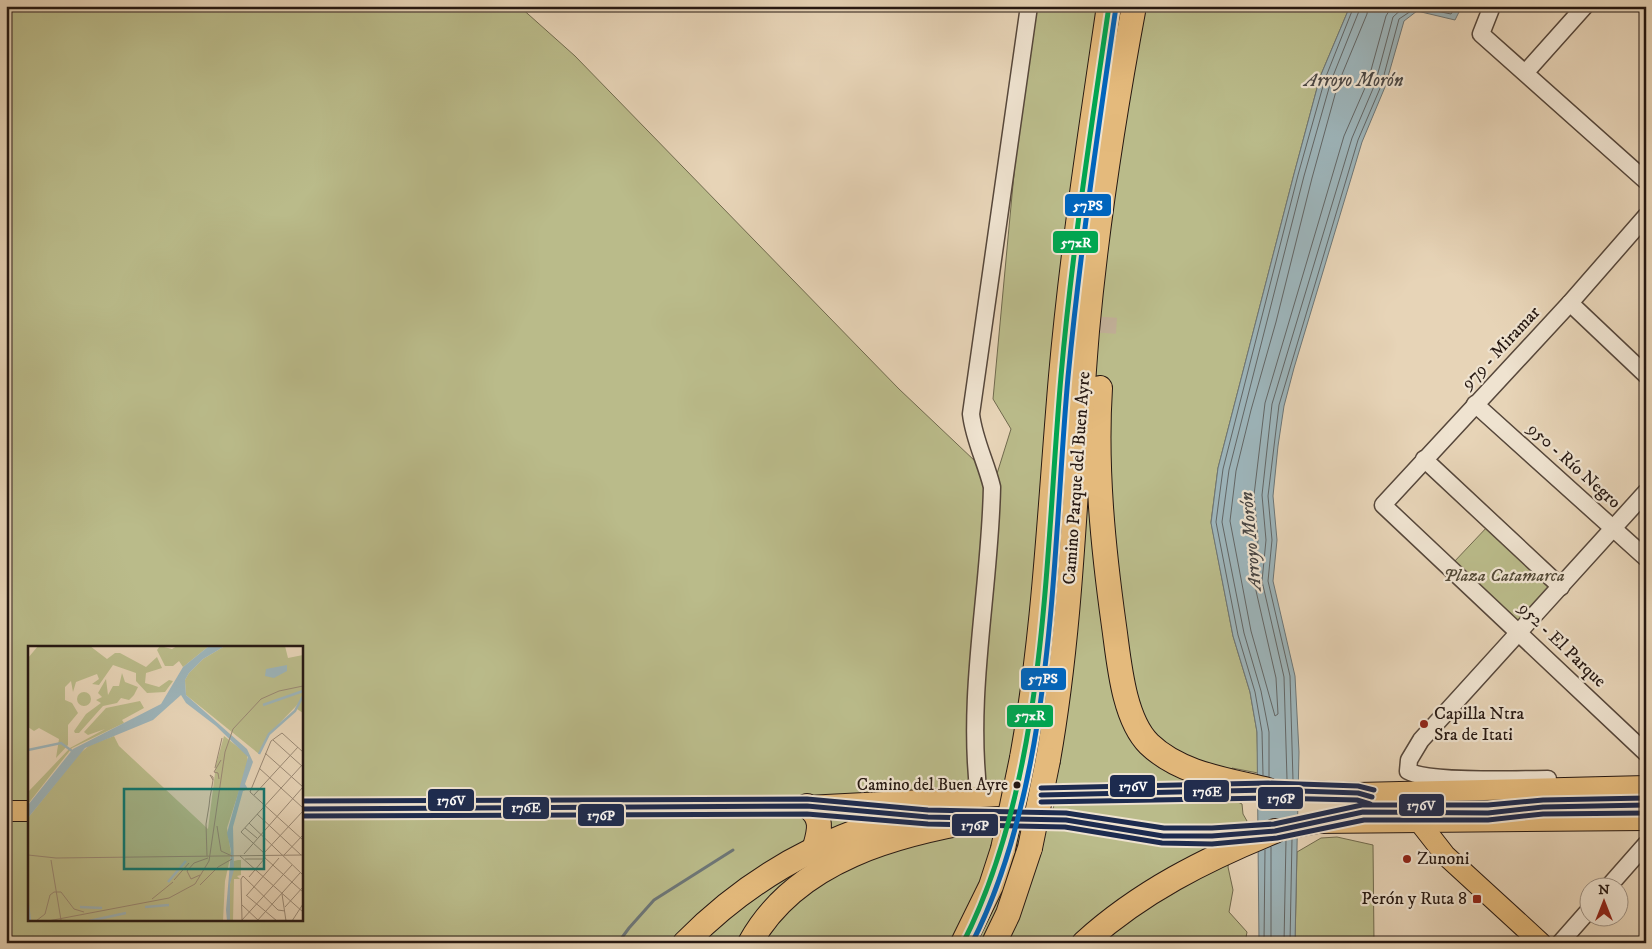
<svg xmlns="http://www.w3.org/2000/svg" width="1652" height="949" font-family="'IM FELL DW Pica',serif">
  <style>
    .green { fill: #babb8a; stroke: #706a4e; fill-rule: evenodd }
    .water { fill: #9db5bb; stroke: #6d7677 }
    .lines { fill: none; stroke-linecap: round; stroke-linejoin: round }
    .shore { stroke: #626666; stroke-width: 1 }
    .stream { stroke: #6d7677; stroke-width: 3 }
    .highway-tunnel { stroke: #c0ae96; stroke-width: 24; stroke-dasharray: 24 12; stroke-linecap: butt }
    .minor-casing { stroke: #56473b; stroke-width: 19 }
    .major-casing { stroke: #261812; stroke-width: 22 }
    .highway-casing { stroke: #261812; stroke-width: 26 }
    .minor { stroke: #efe3d0; stroke-width: 16 }
    .major { stroke: #e4ba7c; stroke-width: 20 }
    .highway { stroke: #e4ba7c; stroke-width: 24 }
    .highway-bridge-casing { stroke: #261812; stroke-width: 26; stroke-linecap: butt }
    .highway-bridge { stroke: #e4ba7c; stroke-width: 24 }
    .bus-1-casing { stroke: #efe3d0; stroke-width: 9 }
    .bus-2-casing { stroke: #efe3d0; stroke-width: 9 }
    .bus-3-casing { stroke: #efe3d0; stroke-width: 9 }
    .bus-4-casing { stroke: #efe3d0; stroke-width: 9 }
    .bus-5-casing { stroke: #efe3d0; stroke-width: 9 }
    .bus-1 { stroke: #1d2b4f; stroke-width: 5 }
    .bus-2 { stroke: #1d2b4f; stroke-width: 5 }
    .bus-3 { stroke: #1d2b4f; stroke-width: 5 }
    .bus-4 { stroke: #00a651; stroke-width: 5 }
    .bus-5 { stroke: #0065bd; stroke-width: 5 }
    .poi-dot { fill: #8f2418; stroke: #efe3d0; stroke-width: 2 }
    .bus-dot { fill: #261812; stroke: #efe3d0; stroke-width: 2 }
    .labels { text-anchor: middle; dominant-baseline: central; stroke-width: 4.5; stroke-linejoin: round; paint-order: stroke }
    .bus-label { font-size: 17px; fill: #261812; stroke: #efe3d0; text-anchor: end }
    .street-label { font-size: 18px; fill: #261812; stroke: #efe3d0 }
    .park-label { font-size: 18px; font-style: italic; fill: #524936; stroke: #efe3d0 }
    .poi-label { font-size: 18px; fill: #261812; stroke: #efe3d0; text-anchor: start }
    .water-label { font-size: 19px; font-style: italic; fill: #4a4745; stroke: #efe3d0 }
    .inset-river { fill: none; stroke: #9db5bb; stroke-width: 2.5 }
    .inset-road { fill: none; stroke: #9a8975; stroke-width: 1 }
    .view { fill: #0f766e; fill-opacity: 0.15; stroke: #0f766e; stroke-width: 2.5 }
    .inset-edge { fill: none; stroke: #261812; stroke-width: 2.5 }
    .line-badge { stroke: #efe3d0; stroke-width: 2 }
    .badge-label { font-size: 14px; text-anchor: middle; font-weight: bold; fill: #fff }
  </style>
  <rect width="100%" height="100%" fill="#e7d4b7"/>
  <filter id="stains"><feTurbulence type="fractalNoise" baseFrequency=".004" numOctaves="4"/><feColorMatrix values="0 0 0 0 .2 0 0 0 0 .09 0 0 0 0 .02 0 0 0 .5 -.17"/></filter>
  <radialGradient id="worn" r=".72"><stop offset=".6" stop-color="#630" stop-opacity="0"/><stop offset="1" stop-color="#630" stop-opacity=".3"/></radialGradient>
  <g class="green">
    <path d="M6,6H519L575,56L899,389L995,480L1011,429L993,399L1018,131L1037,6H1350L1320,77L1294,174L1218,468L1211,522L1233,636L1250,692L1257,732L1258,773L1232,768L1234,782L812,806L896,815L1233,834L1228,867L1233,890L1229,912L1247,932L1245,943H6ZM29,648H301V920H29Z"/>
    <path d="M1489,525L1553,587L1517,624L1453,563Z"/>
    <path d="M1236,801L1242,804L1243,814L1247,821L1245,825L1172,830L1052,813L1054,805Z"/>
    <path d="M1337,837L1373,845L1374,943H1295L1297,852L1321,838Z"/>
  </g>
  <path class="water" d="M1350,6H1462L1455,20L1417,11L1404,21L1385,87L1362,142L1294,368L1284,406L1278,446L1273,496L1277,540L1273,581L1295,676L1299,752L1295,943H1259L1257,732L1250,692L1233,636L1211,523L1218,468L1294,174L1320,77Z"/>
  <g class="lines">
    <g class="shore">
      <path d="M1368,6L1367,14L1338,84L1312,178L1276,322L1251,410L1236,471L1230,521L1251,631L1275,716L1278,714L1276,678L1254,582L1258,540L1254,495L1265,403L1344,136L1368,81L1386,16L1392,6"/>
      <path d="M1263,775L1262,732L1255,692L1238,635L1216,522L1223,469L1298,175L1325,79L1354,6"/>
      <path d="M1269,777V732L1261,691L1244,633L1222,522L1229,470L1304,176L1331,81L1361,6"/>
      <path d="M1287,779L1284,677L1262,581L1266,540L1262,495L1272,404L1352,138L1375,84L1393,17L1405,6"/>
      <path d="M1293,780L1290,676L1268,581L1272,540L1268,496L1279,405L1358,140L1381,86L1399,19L1417,7L1451,14L1456,6"/>
      <path d="M1264,943L1265,850"/>
      <path d="M1271,943V847"/>
      <path d="M1284,943L1286,840"/>
      <path d="M1290,943L1292,839"/>
    </g>
    <path class="stream" d="M618,943L629,928L654,900L733,850"/>
    <path class="highway-tunnel" d="M1104,333L1105,317"/>
    <defs>
      <g id="minor">
        <path d="M1492,6L1481,34L1646,181"/>
        <path d="M1526,72L1585,6"/>
        <path d="M1646,216L1570,303L1383,505L1646,753"/>
        <path d="M1570,303L1646,375"/>
        <path d="M1475,404L1646,558"/>
        <path d="M1424,459L1561,587"/>
        <path d="M1548,779C1519,779 1429,783 1408,771L1409,760L1421,740L1646,492"/>
        <path d="M979,797C966,693 990,591 992,487C986,462 974,440 971,414L1029,6"/>
        <path d="M1609,886L1646,844"/>
        <path d="M1560,943L1590,909"/>
      </g>
      <g id="major">
        <path d="M1370,796L1388,803L1420,823L1445,855L1541,943"/>
        <path d="M301,809L807,806L999,796L1268,790L1358,793L1646,786"/>
        <path d="M6,811H29"/>
        <path d="M996,819L1066,820L1163,836H1212L1275,831L1318,823L1646,820"/>
      </g>
      <g id="highway">
        <path d="M1100,388C1095,467 1103,547 1114,626C1119,661 1123,718 1149,744C1180,774 1228,780 1268,790"/>
        <path d="M1022,758C1045,631 1050,503 1061,376C1072,252 1091,129 1109,6"/>
        <path d="M1048,760C1073,618 1075,474 1087,331C1097,222 1114,113 1134,6"/>
        <path d="M807,806C823,817 820,830 815,847"/>
        <path d="M685,943C765,861 851,827 960,799"/>
        <path d="M750,943C796,859 899,833 986,819"/>
        <path d="M963,943L991,886L1003,849"/>
        <path d="M994,943L1008,914L1030,848"/>
        <path d="M1084,943C1140,892 1206,859 1275,831"/>
      </g>
    </defs>
    <use href="#minor" class="minor-casing"/>
    <use href="#major" class="major-casing"/>
    <use href="#highway" class="highway-casing"/>
    <use href="#minor" class="minor"/>
    <use href="#major" class="major"/>
    <use href="#highway" class="highway"/>
    <defs>
      <g id="highway-bridge">
        <path d="M1030,848L1048,760"/>
        <path d="M1003,849L1022,758"/>
      </g>
    </defs>
    <use href="#highway-bridge" class="highway-bridge-casing"/>
    <use href="#highway-bridge" class="highway-bridge"/>
    <defs>
      <g id="bus-1">
        <path d="M1041,795L1268,790L1358,793L1372,797"/>
        <path d="M301,809L807,806L928,817L1066,820L1163,836H1212L1275,831L1363,812L1488,813L1543,807L1646,805"/>
      </g>
      <g id="bus-2">
        <path d="M1041,802L1268,798L1357,800L1370,804"/>
        <path d="M301,816L807,814L928,824L1065,827L1162,843L1212,844L1277,838L1364,820H1488L1543,814L1646,813"/>
      </g>
      <g id="bus-3">
        <path d="M1041,788L1268,783L1358,786L1374,790"/>
        <path d="M301,801L807,799L928,810L1066,813L1164,828H1212L1274,824L1362,805H1488L1543,800L1646,798"/>
      </g>
      <path id="bus-4" d="M963,943C1047,778 1045,558 1061,376C1072,252 1091,129 1109,6"/>
      <path id="bus-5" d="M972,943C1055,780 1052,557 1068,377C1080,253 1098,130 1116,7"/>
    </defs>
    <use href="#bus-1" class="bus-1-casing"/>
    <use href="#bus-2" class="bus-2-casing"/>
    <use href="#bus-3" class="bus-3-casing"/>
    <use href="#bus-4" class="bus-4-casing"/>
    <use href="#bus-5" class="bus-5-casing"/>
    <use href="#bus-1" class="bus-1"/>
    <use href="#bus-2" class="bus-2"/>
    <use href="#bus-3" class="bus-3"/>
    <use href="#bus-4" class="bus-4"/>
    <use href="#bus-5" class="bus-5"/>
  </g>
  <g class="poi-dot">
    <circle cx="1424" cy="724" r="5"/>
    <circle cx="1407" cy="859" r="5"/>
    <rect x="1472" y="894" width="10" height="10" rx="2.5"/>
  </g>
  <circle class="bus-dot" cx="1017" cy="785" r="4.5"/>
  <g class="labels">
    <g class="bus-label">
      <text x="1008" y="785">Camino del Buen Ayre</text>
    </g>
    <g class="street-label">
      <text transform="translate(1501 348) rotate(-47)">979 - Miramar</text>
      <text transform="translate(1574 466) rotate(42)">950 - Río Negro</text>
      <text transform="translate(1077 478) rotate(-86)">Camino Parque del Buen Ayre</text>
      <text transform="translate(1562 645) rotate(44)">952 - El Parque</text>
    </g>
    <g class="park-label">
      <text x="1504" y="576">Plaza Catamarca</text>
    </g>
    <g class="poi-label">
      <text x="1434" y="714">Capilla Ntra<tspan x="1434" dy="21">Sra de Itati</tspan></text>
      <text x="1417" y="859">Zunoni</text>
      <text x="1467" y="899" text-anchor="end">Perón y Ruta 8</text>
    </g>
    <g class="water-label">
      <text x="1354" y="80">Arroyo Morón</text>
      <text transform="translate(1251 541) rotate(-95)">Arroyo Morón</text>
    </g>
  </g>
  <g transform="translate(28 646)">
    <rect width="275" height="275" fill="#e7d4b7"/>
    <path d="M10,0H62L79,13L87,7H92L118,21L129,11L134,22L118,27L117,37L131,41L141,34L145,35L137,46L119,47L108,35V27L85,19L71,39L64,38L71,33L69,28L48,36L45,46L43,35L37,41V54L44,57L50,67L40,79V99L28,112L31,93L11,82L6,85L0,81V12ZM132,0L144,3L149,0H181L155,21L151,15L145,20H137L129,4ZM197,0H257L260,12L275,9V67L269,63L272,56L241,88L231,108L158,49L157,34L161,27L175,13ZM94,27L97,36L110,41L106,49L101,54L93,52L89,57L75,60L51,87H47L46,85L58,68L73,57L68,54L74,51L70,47L78,33L80,49L85,40H91ZM49 53a7 7 0 1 1 14 0a7 7 0 1 1-14 0ZM112,55L116,62L94,74L96,77L44,102L0,158L1,145L42,102L77,83L60,89L56,86L78,62ZM86,90L91,100L180,183L188,119L196,90L219,108L220,117L199,182L203,208L197,235L195,275H0V172L51,108L62,99ZM210,214H213V229L209,230L212,233H206L205,275H202V238L206,215Z" fill="#babb8a"/>
    <path d="M181,0H197L175,13L161,27L157,34L158,49L219,103L225,116L217,138L220,143L215,145L205,181L206,224L202,238V275H199L198,264L203,205L199,187L220,111L188,80L158,57L153,49L125,74L57,102L0,172V159L45,103L133,58L155,21ZM259,19V25L246,32L237,30L238,23Z" fill="#9db5bb"/>
    <path class="inset-river" d="M235,59L275,45M0,104L33,97L44,105M231,108L241,88L267,65L275,50M140,236L158,215M0,259L2,275M52,261L74,262M117,261L141,259M61,275L98,267"/>
    <path class="inset-road" d="M245,94L275,121M275,106L254,87L243,95L222,146L275,194M237,107L275,141M187,122L194,92M231,122L275,162M191,133L190,127L186,126L193,114M226,149L270,101M229,168L273,209M221,177L275,229M189,180L193,205L204,210M217,182L229,192M236,207L213,186L275,118M216,208L275,141M0,209L28,212L275,209M256,209L275,189M179,210L178,178L181,160L182,151L183,146L185,134V131L182,129L185,134M212,210L275,266M237,212L236,207L275,165M237,212L275,246M217,213H236M23,214L33,274M172,229L163,233L159,225L166,217L180,212M221,231L237,212M146,234L161,217M172,239L190,221L204,213M254,248L258,275M218,249L249,275M219,249L251,212M124,253L145,236M214,259L231,275M257,261L275,241M214,274L213,233L215,230L250,264L257,265M214,274L264,219M8,275L17,268L22,249L26,246H33L46,263L56,266M20,275L141,252L167,238L181,215L197,106L205,83L233,53L251,45L275,40M229,275L272,227M264,275L275,258"/>
    <path class="view" d="M96,143H236V223H96Z"/>
    <rect width="275" height="275" class="inset-edge"/>
  </g>
  <g class="line-badge">
    <rect x="1064" y="193" width="48" height="24" rx="5" fill="#0065bd"/>
    <rect x="1052" y="230" width="47" height="24" rx="5" fill="#00a651"/>
    <rect x="1020" y="667" width="47" height="24" rx="5" fill="#0065bd"/>
    <rect x="1006" y="704" width="48" height="24" rx="5" fill="#00a651"/>
    <rect x="1109" y="774" width="47" height="24" rx="5" fill="#1d2b4f"/>
    <rect x="1183" y="779" width="47" height="24" rx="5" fill="#1d2b4f"/>
    <rect x="1257" y="786" width="47" height="24" rx="5" fill="#1d2b4f"/>
    <rect x="427" y="788" width="48" height="24" rx="5" fill="#1d2b4f"/>
    <rect x="1398" y="793" width="47" height="24" rx="5" fill="#1d2b4f"/>
    <rect x="502" y="796" width="48" height="24" rx="5" fill="#1d2b4f"/>
    <rect x="577" y="803" width="48" height="24" rx="5" fill="#1d2b4f"/>
    <rect x="951" y="813" width="48" height="24" rx="5" fill="#1d2b4f"/>
  </g>
  <g class="badge-label">
    <text x="1088" y="210">57PS</text>
    <text x="1076" y="247">57xR</text>
    <text x="1043" y="683">57PS</text>
    <text x="1030" y="720">57xR</text>
    <text x="1133" y="791">176V</text>
    <text x="1207" y="796">176E</text>
    <text x="1281" y="803">176P</text>
    <text x="451" y="805">176V</text>
    <text x="1421" y="810">176V</text>
    <text x="526" y="812">176E</text>
    <text x="601" y="820">176P</text>
    <text x="975" y="830">176P</text>
  </g>
  <rect width="1652" height="949" fill="none" stroke="#e7d4b7" stroke-width="25"/>
  <rect x="8" y="8" width="1637" height="934" fill="none" stroke="#261812" stroke-width="2.5"/>
  <rect x="12" y="12" width="1627" height="924" fill="none" stroke="#261812"/>
  <g transform="translate(1604 902)"><circle r="24" fill="#efe3d0" stroke="#9f9284"/>
  <path d="M0-4L9 19L0 12L-9 19Z" fill="#8f2418"/>
  <text y="-8" font-size="14" font-weight="bold" text-anchor="middle" fill="#261812">N</text>
  </g>
  <rect width="100%" height="100%" filter="url(#stains)"/>
  <rect width="100%" height="100%" fill="url(#worn)"/>
</svg>
